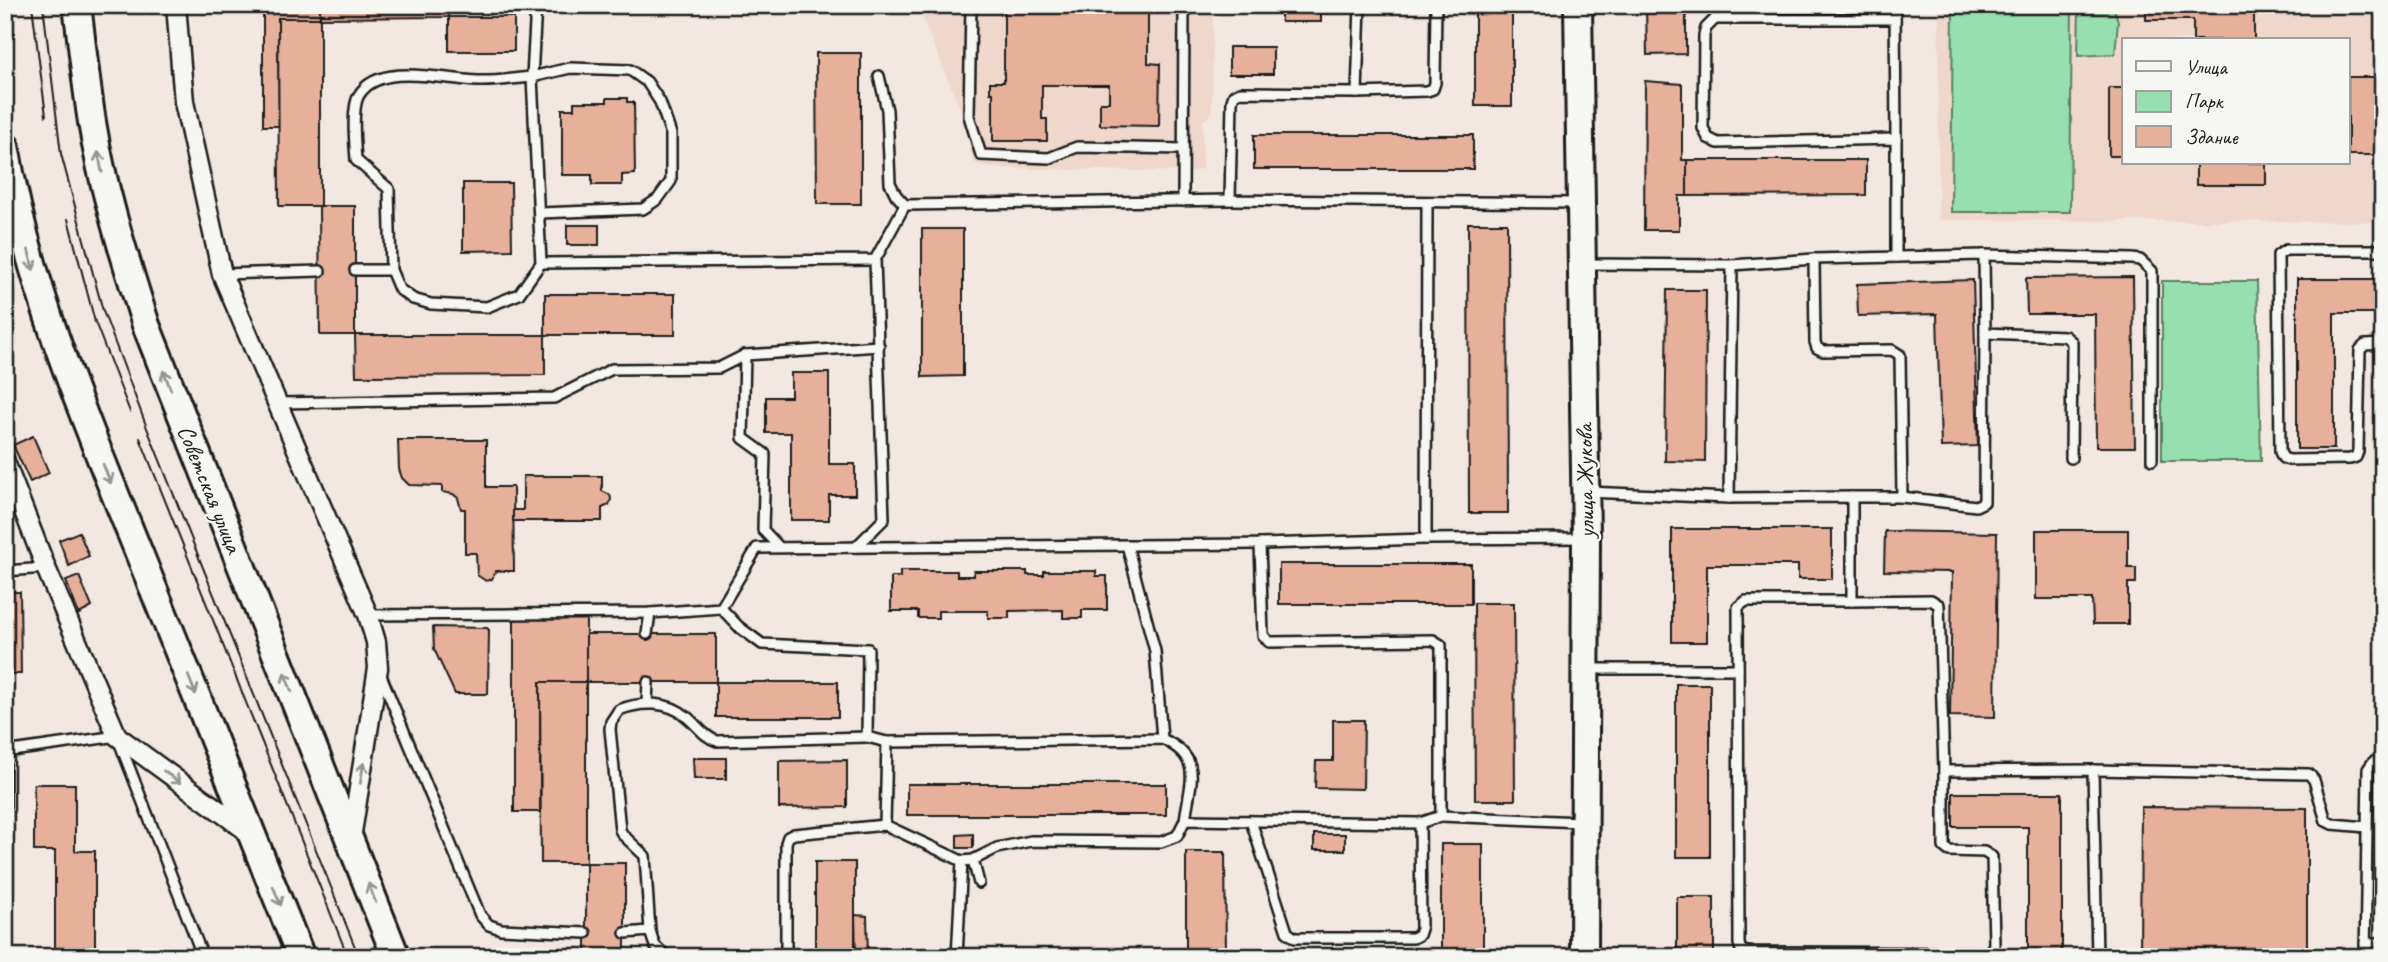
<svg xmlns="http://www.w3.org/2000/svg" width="2388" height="962" font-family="Caveat,sans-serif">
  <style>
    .built { fill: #efd7cc; fill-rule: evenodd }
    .green { fill: #97dfae; stroke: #5a7e65; stroke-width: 2 }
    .building { fill: #e6b09b; stroke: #1c1c1c; stroke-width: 2 }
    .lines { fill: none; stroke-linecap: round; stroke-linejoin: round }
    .lane-casing { stroke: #1c1c1c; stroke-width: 14 }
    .street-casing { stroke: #1c1c1c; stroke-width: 23 }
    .secondary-casing { stroke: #1c1c1c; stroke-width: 32 }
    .lane { stroke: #f6f6f2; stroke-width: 9 }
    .street { stroke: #f6f6f2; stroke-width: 18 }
    .secondary { stroke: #f6f6f2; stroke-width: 26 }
    .tram { stroke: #1c1c1c; stroke-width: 2 }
    .oneway { stroke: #949492 }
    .labels { text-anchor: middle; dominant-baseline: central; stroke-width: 5; stroke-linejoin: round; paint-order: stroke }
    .street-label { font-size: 24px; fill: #1c1c1c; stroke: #f6f6f2 }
  </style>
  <rect width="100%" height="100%" fill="#f3e8e1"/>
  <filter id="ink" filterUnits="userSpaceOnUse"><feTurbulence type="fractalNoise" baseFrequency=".0143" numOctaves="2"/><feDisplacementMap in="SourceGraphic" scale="14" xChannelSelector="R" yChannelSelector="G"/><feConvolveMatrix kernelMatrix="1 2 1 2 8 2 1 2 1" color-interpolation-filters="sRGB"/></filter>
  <g filter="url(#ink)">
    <g class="built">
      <path d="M917,5H1267V7L1257,10L1213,9L1212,113L1203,121L1202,168L1194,172L990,168L975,163L969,148V130Z"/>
      <path d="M1939,5H2383V222L1938,220ZM2124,40H2348V163H2124Z"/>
    </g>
    <g class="green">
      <path d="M1953,5H2072L2070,212H1951Z"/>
      <path d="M2079,5H2113L2118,21L2115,54L2078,56Z"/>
      <path d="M2162,281H2257L2261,461H2162Z"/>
    </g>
    <g class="building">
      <path d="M263,5H320V18H278L279,126H263Z"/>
      <path d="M320,5H449V17L320,18Z"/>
      <path d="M1004,5H1148V63L1160,64L1159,126L1100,125V102H1109V85H1042V119H1047V141H993V93H990V82H1004Z"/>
      <rect x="1281" y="5" width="40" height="17"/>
      <rect x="1475" y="5" width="37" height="101"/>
      <path d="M1646,5H1686V54L1647,55Z"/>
      <path d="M2146,5H2254V40H2193V20H2146Z"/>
      <rect x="449" y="17" width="65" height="34"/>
      <path d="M278,18H320V206H279Z"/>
      <rect x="1229" y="47" width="44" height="27"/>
      <path d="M816,53H861V204H817Z"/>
      <rect x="2348" y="77" width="35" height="78"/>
      <path d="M1645,81L1682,84V160H1687V196H1679V230H1644Z"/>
      <rect x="2109" y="88" width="15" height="68"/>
      <path d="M607,98H627V102H634L635,174L622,175V185H592V175H562V109H574V102H607Z"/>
      <rect x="1254" y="135" width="219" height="34"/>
      <path d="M1687,160H1866V195L1687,196Z"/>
      <rect x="2196" y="163" width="70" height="22"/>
      <path d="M463,183H511L512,250L463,251Z"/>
      <path d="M319,206H355V335H320Z"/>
      <path d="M1468,223H1507L1508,513H1469Z"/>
      <rect x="567" y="225" width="32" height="20"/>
      <path d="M922,229H963V376L922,377Z"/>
      <path d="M2133,277L2135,447H2096L2095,314H2027L2026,278Z"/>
      <path d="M2297,279H2383V313H2334V449H2297Z"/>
      <path d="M1973,280L1978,446L1941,447L1937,314L1858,316L1857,284Z"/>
      <path d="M1667,290H1706L1705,462L1665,461Z"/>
      <rect x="545" y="294" width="130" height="41"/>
      <path d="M355,335H545V375L356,376Z"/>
      <path d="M791,373H829V464H855V495H829V520H791V433H766V397H791Z"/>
      <path d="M33,436L49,473L30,482L13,445Z"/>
      <path d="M398,440H486V487H513L514,571H496L492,579L486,581L477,575L476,553H465V509H461L458,498L453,494L442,492V486L409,485L402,478L399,469Z"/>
      <path d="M523,476H602V491L610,495L611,499L609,505L602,508V521H513V510H523Z"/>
      <path d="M1672,529H1832V579H1798V565H1707V642H1672Z"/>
      <path d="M2036,530H2128V568H2136V583H2128V624H2093L2092,599H2036Z"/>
      <path d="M1885,531L1997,533L1995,717L1950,716L1952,572L1884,571Z"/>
      <path d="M79,532L89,556L69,566L59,540Z"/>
      <rect x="1279" y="564" width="192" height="40"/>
      <path d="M900,571H957V576H974V571H1027V575H1044V571H1096V576H1107V610H1082V618H1063V610L1009,611V618H988V611H938V618H918V611H891V577H900Z"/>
      <path d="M79,576L92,607L79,614L66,581Z"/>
      <path d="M5,592H20L21,674H5Z"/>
      <path d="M1474,603H1514L1515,800H1475Z"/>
      <path d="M514,618H586V682H540V812H514Z"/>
      <path d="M433,627L487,628L489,630L488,694H455L434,649Z"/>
      <rect x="586" y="634" width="130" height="48"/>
      <path d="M540,682H586V863H541Z"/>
      <rect x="716" y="682" width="122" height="35"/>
      <rect x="1676" y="684" width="34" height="173"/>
      <path d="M1333,720H1364L1363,789L1315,788L1316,761H1333Z"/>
      <path d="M693,758H726V779H694Z"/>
      <path d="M847,760V807L779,808V761Z"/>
      <path d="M34,784H75V851H95V957H55V851H34Z"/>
      <rect x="907" y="784" width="259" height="31"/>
      <path d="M1953,793H2062V957H2028V827H1953Z"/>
      <path d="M2141,807L2307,808V957H2140Z"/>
      <path d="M973,834V848H957V835Z"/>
      <rect x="1314" y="834" width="31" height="16"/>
      <rect x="1441" y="844" width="42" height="113"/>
      <path d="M1186,852H1225L1226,957H1186Z"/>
      <rect x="815" y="862" width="40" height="95"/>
      <rect x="586" y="863" width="39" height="94"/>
      <rect x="1677" y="897" width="37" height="60"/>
      <path d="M855,915L867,916L868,957H856Z"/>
    </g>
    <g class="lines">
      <defs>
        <g id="lane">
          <path d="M536,5L532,77L570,68L630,70L647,82L660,102L671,134V181L658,199L643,209L540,213"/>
          <path d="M971,5L969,116L981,155L1049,158L1077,147L1183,149"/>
          <path d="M1360,5L1357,93L1427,91L1433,89L1435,83L1436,5"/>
          <path d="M1895,5L1896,139"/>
          <path d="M1895,19H1715L1706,28L1704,35L1703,128L1708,138L1718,143L1896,139V257"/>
          <path d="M879,76L887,110L890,183L896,195L905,205"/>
          <path d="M1357,93L1240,92L1234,95L1232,101L1230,200L1580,203"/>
          <path d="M1183,201L1184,5"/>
          <path d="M1427,203L1426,539L1582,538"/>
          <path d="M2383,250H2286L2278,255L2280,452L2283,458L2289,460L2350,459L2356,457L2358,451L2360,350L2365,345L2383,344"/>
          <path d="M1984,255L2132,259L2140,260L2152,271V460"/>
          <path d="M1814,259L1815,342L1817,348L1823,351L1892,350L1900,355L1902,497"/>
          <path d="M541,263L875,260L905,205L1230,200"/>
          <path d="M1585,264L1732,265L1729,498"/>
          <path d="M1732,265L1814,259L1984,255L1985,333L2065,336L2072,342L2071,458"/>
          <path d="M355,270H391L399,289L413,299L431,304L487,307L519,294L541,263L532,77C515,78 496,82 478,81C445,80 379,61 359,95C351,108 355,145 356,160L389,189L391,270"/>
          <path d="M222,274L320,271"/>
          <path d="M745,355L743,438L765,454L763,530L779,547"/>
          <path d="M279,403L554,398L612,369L719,368L745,355L879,346"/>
          <path d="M1587,492L1729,498L1852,497V601H1746L1738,607L1739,944L1741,950L1747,952L1989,953L1994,945L1992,857L1984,852L1949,851L1944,847V771L2093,770L2097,957"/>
          <path d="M1852,497H1902L1976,506L1984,502L1985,333"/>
          <path d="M1260,544L1263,635L1269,642L1433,640L1441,645V816L1581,822"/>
          <path d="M1127,545L1155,651L1162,739"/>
          <path d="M856,547L884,519L875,260"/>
          <path d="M5,571L46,568"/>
          <path d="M1852,601L1931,600L1939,605L1944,771"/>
          <path d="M721,608L739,627L762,644L868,649L867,737L887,742"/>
          <path d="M368,615L650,613L721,608L757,548L1260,544L1426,539"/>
          <path d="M647,634L650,613"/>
          <path d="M1590,669H1738"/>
          <path d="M380,673L480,915L489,925L501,929L586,933"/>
          <path d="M647,703L648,682"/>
          <path d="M5,752L117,736L203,957"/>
          <path d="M5,763V923"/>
          <path d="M2093,770L2309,774L2314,780L2326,821L2332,824L2367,827"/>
          <path d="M1251,821L1287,932L1295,938H1413L1419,935L1421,929L1420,823"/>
          <path d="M885,825L887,742L1162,739C1204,758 1190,782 1185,820"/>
          <path d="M973,860L979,883"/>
          <path d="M962,861L973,860L997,848L1031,841L1161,842L1177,836L1185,820L1420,823L1441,816"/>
          <path d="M650,931L645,856L623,835L620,830L610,729L611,722L619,710C641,701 669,701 687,717C698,726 704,737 717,741L867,737"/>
          <path d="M625,933L650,931L655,946L668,957"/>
          <path d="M2365,943H2383"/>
          <path d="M786,957V843L788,837L794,834L885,825L962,861L957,957"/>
          <path d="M2365,957L2368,769L2373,762L2383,761"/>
        </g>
        <g id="street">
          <path d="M176,5L184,102L222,274L368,615L376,642L378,668L351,839"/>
          <path d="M5,462L46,568L117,736L251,834"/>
        </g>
        <g id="secondary">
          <path d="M77,5C82,44 86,84 92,122C103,191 125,258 146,325L396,957"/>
          <path d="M1578,5L1586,538L1584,957"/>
          <path d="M5,146C29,288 85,420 139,553C193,688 247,822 301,957"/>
        </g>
      </defs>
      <use href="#lane" class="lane-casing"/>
      <use href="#street" class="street-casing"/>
      <use href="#secondary" class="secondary-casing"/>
      <use href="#lane" class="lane"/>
      <use href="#street" class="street"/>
      <use href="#secondary" class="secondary"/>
      <g class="tram">
        <path d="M32,5L46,116"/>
        <path d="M43,5L61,154L103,311L147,428L359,957"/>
        <path d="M68,219L95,322L130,412"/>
        <path d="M140,438L348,957"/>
      </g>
    </g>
    <defs><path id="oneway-shaft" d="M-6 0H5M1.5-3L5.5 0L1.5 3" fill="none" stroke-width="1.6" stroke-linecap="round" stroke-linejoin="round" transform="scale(1.75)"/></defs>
    <g class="oneway">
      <use href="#oneway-shaft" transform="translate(100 162) rotate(-101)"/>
      <use href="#oneway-shaft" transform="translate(31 260) rotate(76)"/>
      <use href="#oneway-shaft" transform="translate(167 380) rotate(-111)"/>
      <use href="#oneway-shaft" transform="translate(107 474) rotate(68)"/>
      <use href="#oneway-shaft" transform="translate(288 682) rotate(-112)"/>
      <use href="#oneway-shaft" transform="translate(192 685) rotate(68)"/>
      <use href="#oneway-shaft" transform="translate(362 773) rotate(-81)"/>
      <use href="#oneway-shaft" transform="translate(172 777) rotate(36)"/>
      <use href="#oneway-shaft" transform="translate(372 893) rotate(-111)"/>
      <use href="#oneway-shaft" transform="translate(277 896) rotate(68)"/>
    </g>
  </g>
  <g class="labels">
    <g class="street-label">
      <text transform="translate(1585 481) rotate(-91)">улица Жукова</text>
      <text transform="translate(210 489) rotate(68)">Советская улица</text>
    </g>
  </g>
  <rect width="2388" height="962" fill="none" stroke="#f6f6f2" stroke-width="28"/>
  <rect x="14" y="14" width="2360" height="934" fill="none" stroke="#1c1c1c" stroke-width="2.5" filter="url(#ink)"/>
  <rect x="2122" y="38" width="228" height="126" fill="#f6f6f2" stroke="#9f9f9c" stroke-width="2"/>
  <rect x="2136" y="61" width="35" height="10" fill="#f6f6f2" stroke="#9f9f9c" stroke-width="2"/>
  <text x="2185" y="74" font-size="21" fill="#1c1c1c">Улица</text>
  <rect x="2136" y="91" width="35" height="21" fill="#97dfae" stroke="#9f9f9c" stroke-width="2"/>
  <text x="2185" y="108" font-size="21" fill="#1c1c1c">Парк</text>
  <rect x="2136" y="126" width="35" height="21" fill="#e6b09b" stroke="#9f9f9c" stroke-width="2"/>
  <text x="2185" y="144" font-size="21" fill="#1c1c1c">Здание</text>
</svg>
